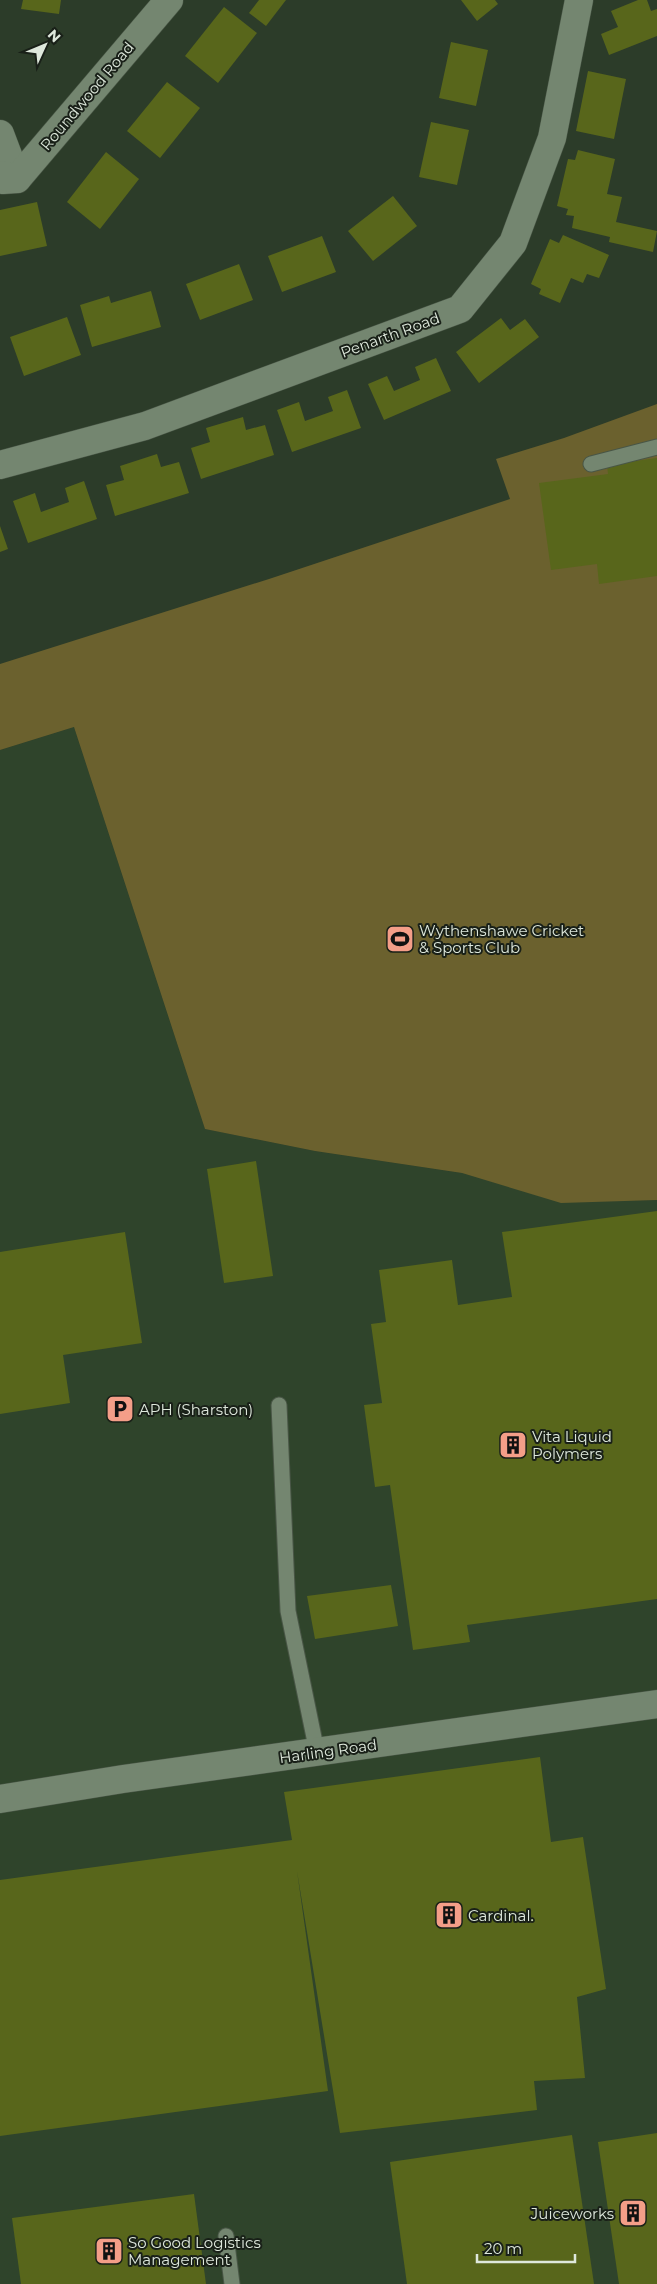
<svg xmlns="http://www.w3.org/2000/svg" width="657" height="2284" font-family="Montserrat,sans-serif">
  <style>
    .built { fill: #2f442b }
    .green { fill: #6b612e }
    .building { fill: #58661b }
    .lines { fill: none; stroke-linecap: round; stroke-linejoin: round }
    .service-casing { stroke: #495646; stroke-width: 17 }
    .minor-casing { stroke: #495646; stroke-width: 29 }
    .service { stroke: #748670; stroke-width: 15 }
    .minor { stroke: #748670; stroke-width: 28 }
    .labels { text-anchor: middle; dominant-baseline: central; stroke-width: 4; stroke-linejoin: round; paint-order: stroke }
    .street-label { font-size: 15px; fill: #dee8dc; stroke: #192018 }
    .poi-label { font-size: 15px; fill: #dee8dc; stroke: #192018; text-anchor: start }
  </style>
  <rect width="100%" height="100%" fill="#2c3c29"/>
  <path class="built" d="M74,727L205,1129L315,1151L462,1173L561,1202L657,1200V2284H0V750Z"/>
  <path class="green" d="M657,404V1200L561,1203L462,1173L315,1151L205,1129L74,727L0,750V664L269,579L510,499L496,459L564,438Z"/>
  <g class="building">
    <path d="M23,0H61L59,14L21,9Z"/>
    <path d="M259,0H286L266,26L249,13Z"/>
    <path d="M461,0H495L498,4L477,21Z"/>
    <path d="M638,0H647L651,11L657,9V36L609,55L601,34L618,27L611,11Z"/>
    <path d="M224,7L257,33L218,83L185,56Z"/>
    <path d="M451,42L488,50L476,106L439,98Z"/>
    <path d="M588,71L626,79L614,139L576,131Z"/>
    <path d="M167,82L200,108L160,158L127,131Z"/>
    <path d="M431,122L469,130L457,185L419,177Z"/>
    <path d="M578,150L615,159L607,194L622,197L616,222L657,231L653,252L609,242L610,237L572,228L574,216L566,215L568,209L557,206L568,159L575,160Z"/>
    <path d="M106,152L139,179L100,229L67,202Z"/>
    <path d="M393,196L417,226L373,261L348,231Z"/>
    <path d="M37,202L47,246L0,256V210Z"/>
    <path d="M563,235L609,255L599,278L587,274L583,283L571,278L560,303L539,294L541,289L531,284L550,239L559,243Z"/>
    <path d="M322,236L336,272L282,292L268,256Z"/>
    <path d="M239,264L253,300L200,320L186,284Z"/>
    <path d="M151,291L161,327L92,347L80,305L109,296L111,303Z"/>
    <path d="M67,317L81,355L24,376L10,337Z"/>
    <path d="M501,318L510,330L525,319L539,337L479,383L456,352Z"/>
    <path d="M436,358L451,391L384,420L368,384L387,376L394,391L420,380L415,367Z"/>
    <path d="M347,390L361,428L292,452L277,410L299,402L305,421L333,411L328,397Z"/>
    <path d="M243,417L246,430L265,425L274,455L201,479L191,448L210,442L206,428Z"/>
    <path d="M157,454L161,467L179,462L189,493L115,516L106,485L124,480L120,466Z"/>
    <path d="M657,458V576L599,584L597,564L551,570L539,483L608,474L607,465Z"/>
    <path d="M84,481L97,519L28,543L13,501L35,493L41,512L69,502L65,488Z"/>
    <path d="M0,526L8,549L0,552Z"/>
    <path d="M256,1161L273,1276L224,1283L207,1169Z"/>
    <path d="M657,1211V1599L467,1625L470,1642L413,1650L390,1485L375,1487L364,1405L382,1403L371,1324L386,1322L379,1270L452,1260L458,1305L512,1297L502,1232Z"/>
    <path d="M125,1232L142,1343L63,1355L70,1403L0,1414V1252Z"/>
    <path d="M391,1585L398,1626L315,1639L307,1596Z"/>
    <path d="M540,1757L551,1842L583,1837L606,1989L577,1997L585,2078L534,2081L537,2110L340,2133L297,1871L328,2091L0,2136V1880L292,1840L284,1792Z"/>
    <path d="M657,2133V2284H619L598,2142Z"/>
    <path d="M572,2135L594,2284H407L390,2162Z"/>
    <path d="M194,2194L206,2284H21L12,2218Z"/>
  </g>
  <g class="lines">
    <defs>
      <g id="service">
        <path d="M591,464L657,447"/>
        <path d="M279,1405L288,1611L317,1752"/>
        <path d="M226,2236L232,2284"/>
      </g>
      <g id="minor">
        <path d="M0,134L17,179L3,180"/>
        <path d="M0,175L17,179L169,0"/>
        <path d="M0,465L145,426L460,309L513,243L552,138L579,0"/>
        <path d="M0,1799L123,1779L657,1704"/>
      </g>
    </defs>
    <use href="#service" class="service-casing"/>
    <use href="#minor" class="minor-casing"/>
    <use href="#service" class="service"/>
    <use href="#minor" class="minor"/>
  </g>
  <defs>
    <symbol id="stadium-square" viewBox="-11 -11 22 22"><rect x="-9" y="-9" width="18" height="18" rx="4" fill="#f49e88" stroke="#192018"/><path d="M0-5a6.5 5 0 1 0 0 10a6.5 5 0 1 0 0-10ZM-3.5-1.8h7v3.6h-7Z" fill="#111"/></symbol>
    <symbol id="parking-square" viewBox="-11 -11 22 22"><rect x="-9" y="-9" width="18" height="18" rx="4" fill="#f49e88" stroke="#192018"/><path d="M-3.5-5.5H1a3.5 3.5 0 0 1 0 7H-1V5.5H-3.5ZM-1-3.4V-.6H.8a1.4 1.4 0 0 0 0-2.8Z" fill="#111"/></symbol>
    <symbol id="building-square" viewBox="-11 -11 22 22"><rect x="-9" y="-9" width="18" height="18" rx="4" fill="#f49e88" stroke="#192018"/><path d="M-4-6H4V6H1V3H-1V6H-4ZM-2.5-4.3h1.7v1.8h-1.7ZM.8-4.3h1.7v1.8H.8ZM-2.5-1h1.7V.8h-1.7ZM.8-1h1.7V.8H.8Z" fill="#111"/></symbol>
  </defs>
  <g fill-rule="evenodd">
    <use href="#stadium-square" x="384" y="923" width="32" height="32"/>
    <use href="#parking-square" x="104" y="1393" width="32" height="32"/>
    <use href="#building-square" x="497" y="1429" width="32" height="32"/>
    <use href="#building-square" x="433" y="1899" width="32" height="32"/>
    <use href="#building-square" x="617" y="2197" width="32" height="32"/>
    <use href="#building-square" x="93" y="2235" width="32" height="32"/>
  </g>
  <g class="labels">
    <g class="street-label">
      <text transform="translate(87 96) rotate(-50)">Roundwood Road</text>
      <text transform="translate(390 335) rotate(-20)">Penarth Road</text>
      <text transform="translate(328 1751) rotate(-8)">Harling Road</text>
    </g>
    <g class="poi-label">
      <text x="419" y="930">Wythenshawe Cricket<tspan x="419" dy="17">&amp; Sports Club</tspan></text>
      <text x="139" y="1409">APH (Sharston)</text>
      <text x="532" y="1436">Vita Liquid<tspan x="532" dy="17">Polymers</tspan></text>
      <text x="468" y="1915">Cardinal.</text>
      <text x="614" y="2213" text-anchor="end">Juiceworks</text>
      <text x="128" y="2242">So Good Logistics<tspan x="128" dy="17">Management</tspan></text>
    </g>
  </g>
  <g transform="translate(45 45) rotate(46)" stroke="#192018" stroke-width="4" paint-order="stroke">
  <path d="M0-4L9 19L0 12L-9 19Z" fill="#dee8dc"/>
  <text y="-8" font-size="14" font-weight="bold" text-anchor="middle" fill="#dee8dc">N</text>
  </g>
  <path d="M477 2254v8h98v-8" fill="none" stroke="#dee8dc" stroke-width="2.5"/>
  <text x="484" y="2254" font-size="15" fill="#dee8dc" stroke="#192018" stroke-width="4" paint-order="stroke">20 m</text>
</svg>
